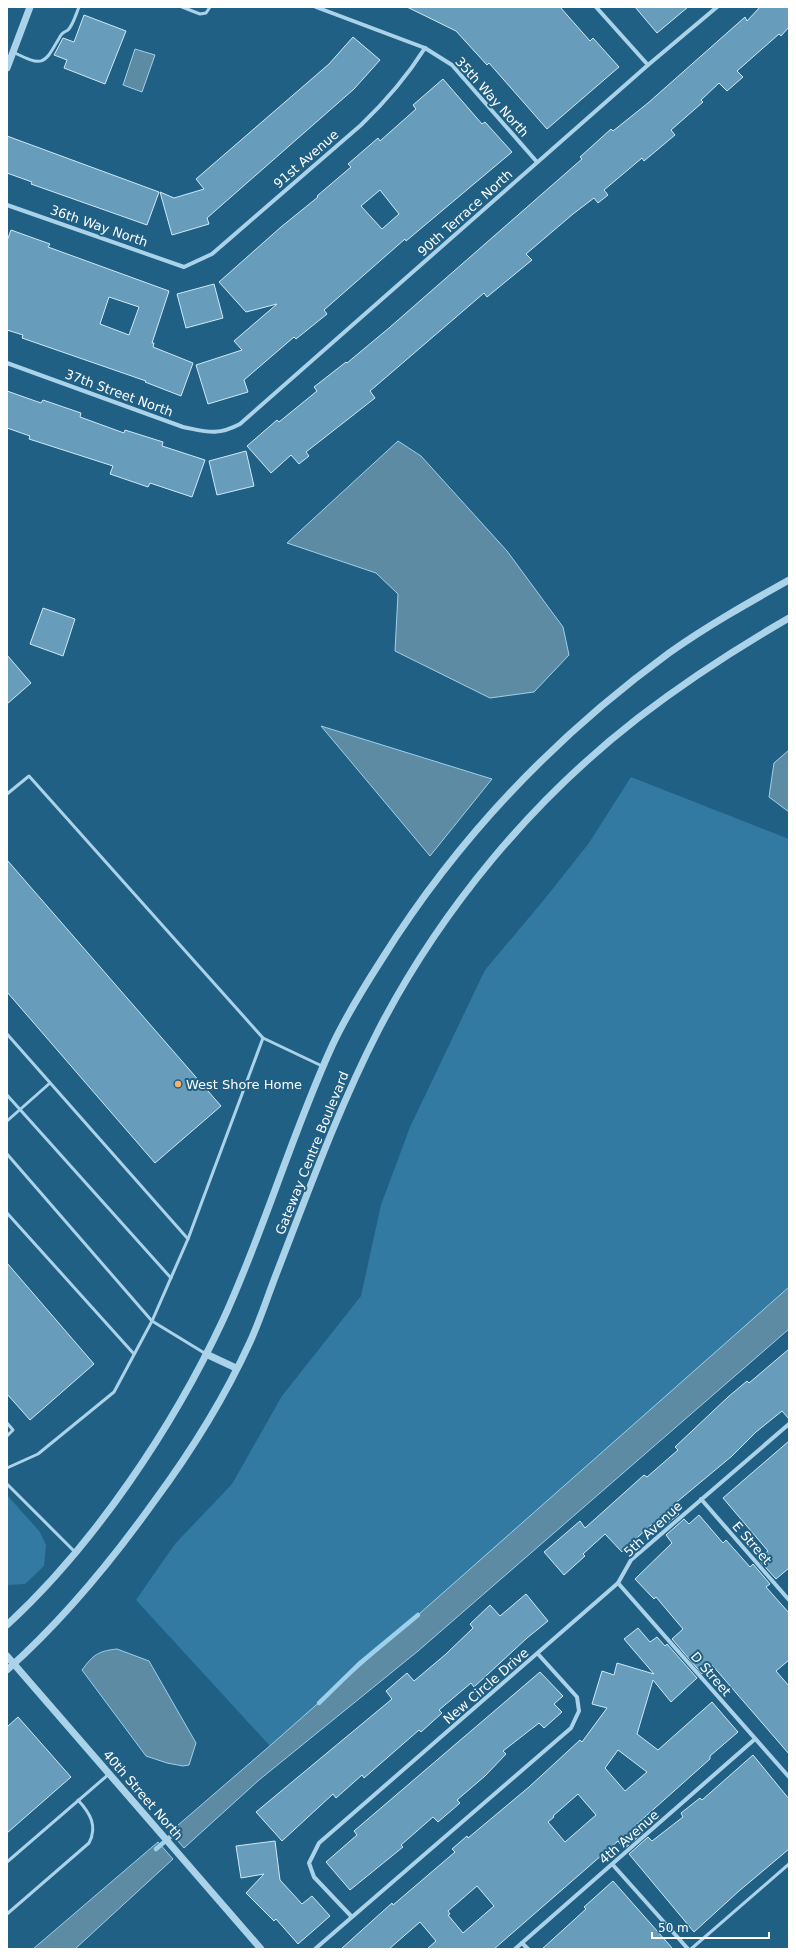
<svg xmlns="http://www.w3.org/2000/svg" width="796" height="1956" font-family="'DejaVu Sans',sans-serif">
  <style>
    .green { fill: #327aa1 }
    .water { fill: #5e8ba4; stroke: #9dd0ea }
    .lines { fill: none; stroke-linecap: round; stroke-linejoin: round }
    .stream { stroke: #9dd0ea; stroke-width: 4.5 }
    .building { fill: #679dba; stroke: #cee9f7; fill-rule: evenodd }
    .service { stroke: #aad3e9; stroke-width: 3 }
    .minor { stroke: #aad3e9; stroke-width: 4 }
    .tertiary { stroke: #aad3e9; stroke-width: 7 }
    .poi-dot { fill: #f6b26b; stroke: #216085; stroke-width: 1.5 }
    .labels { text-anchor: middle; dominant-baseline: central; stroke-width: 4; stroke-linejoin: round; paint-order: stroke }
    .street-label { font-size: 13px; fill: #fff; stroke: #216085 }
    .poi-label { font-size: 13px; fill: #fff; stroke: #216085; text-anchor: start }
  </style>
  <rect width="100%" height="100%" fill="#216085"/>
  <g class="green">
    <path d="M631,777L789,839V1287L270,1746L136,1600L175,1544L232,1484L282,1396L361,1296L381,1205L410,1127L485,970L543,901L589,843Z"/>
    <path d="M7,1495L40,1532L46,1545L44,1566L25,1584L7,1585Z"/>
  </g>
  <g class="water">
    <path d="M135,49L155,55L142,92L123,85Z"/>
    <path d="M398,441L421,456L507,551L563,627L569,655L534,692L490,698L395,651L398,594L376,573L287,543Z"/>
    <path d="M321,726L492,779L430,856Z"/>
    <path d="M789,750V812L769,797L774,763Z"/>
    <path d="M789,1287V1329L418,1651L259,1780L184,1848L170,1832L272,1744Z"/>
    <path d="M117,1649L149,1661L196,1743L189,1765L183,1766L167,1763L146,1756L82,1670C93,1655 98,1651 117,1649Z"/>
    <path d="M158,1842L173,1859L75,1949H33Z"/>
  </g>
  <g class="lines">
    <g class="stream">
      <path d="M319,1703L359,1664L418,1615"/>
      <path d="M156,1849L177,1831"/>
    </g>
  </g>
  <g class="building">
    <path d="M407,7H560L590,41L593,38L619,67L547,129L489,63L487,65L456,31Z"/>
    <path d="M635,7H688L657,33Z"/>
    <path d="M760,7H789V27L781,36L779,34L737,71L743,77L727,91L719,83L701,100L703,102L671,130L675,135L644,161L642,158L604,190L608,195L598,203L594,198L573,214L526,254L532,260L487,297L484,293L370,391L375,398L306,452L309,456L299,464L291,455L271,473L247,446L277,420L279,422L317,391L314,387L346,362L347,363L389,328L582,159L580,157L611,129L613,131L648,103L745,17L747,21Z"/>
    <path d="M84,15L126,31L105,84L64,68L67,60L54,55L63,38L74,42Z"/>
    <path d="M353,37L380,60L354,89L207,218L209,224L172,235L160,192L174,198L204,189L196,179L329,64Z"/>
    <path d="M443,79L482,124L485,122L512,152L406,241L405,239L324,310L327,314L296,339L294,337L244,380L248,392L208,404L196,365L242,350L234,341L277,304L246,312L219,282L281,227L318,197L317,196L351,167L348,164L378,138L380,141L416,109L413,105ZM380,190L399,214L382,229L361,206Z"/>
    <path d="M7,136L159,192L147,225L31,184L32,182L7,173Z"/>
    <path d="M11,230L50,244L48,247L169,291L152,343H154L153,347L193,363L181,396L145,382L146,381L22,338L23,335L7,330V241ZM109,297L139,307L129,335L100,324Z"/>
    <path d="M214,284L223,318L186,328L177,294Z"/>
    <path d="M7,391L41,403L43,400L81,413L80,417L124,433L125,430L163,442L162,446L205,460L192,497L150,483L148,487L110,474L113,466L29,439L30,436L7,428Z"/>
    <path d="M246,451L254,486L217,495L209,461Z"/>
    <path d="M43,608L75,619L63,656L30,644Z"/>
    <path d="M7,655L31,683L7,704Z"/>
    <path d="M7,860L221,1106L155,1163L7,992Z"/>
    <path d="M7,1263L94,1364L30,1420L7,1394Z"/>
    <path d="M789,1349V1419L782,1411L756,1432L732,1456L672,1506L679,1514L661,1529L656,1523L654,1525L652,1524L622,1552L605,1534L583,1554L585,1556L564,1575L544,1552L580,1521L585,1528L644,1475L647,1477L678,1450L675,1447L728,1397L747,1381L749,1383Z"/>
    <path d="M789,1441V1568L776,1579L758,1559L768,1551L723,1498Z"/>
    <path d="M699,1515L723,1543L726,1540L750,1567L753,1564L770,1584L766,1587L789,1613V1660L776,1671L789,1686V1754L712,1665L702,1674L672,1639L683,1629L656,1597L654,1599L635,1579L672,1543L666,1535L684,1519L689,1524Z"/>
    <path d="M526,1594L548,1621L527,1638L474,1687L471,1683L439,1710L442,1713L421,1732L419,1730L364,1778L362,1775L336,1798L333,1794L282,1841L256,1812L392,1699L386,1691L407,1673L414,1681L446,1654L473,1628L470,1624L490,1605L500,1616Z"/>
    <path d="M638,1628L650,1642L657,1637L665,1646L667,1644L697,1678L671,1702L653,1680L637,1734L658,1750L712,1702L738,1732L710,1756V1759L637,1824L644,1832L624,1849L618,1841L494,1949H427L436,1941L420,1922L389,1949H341L392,1903L393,1905L455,1852L452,1849L467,1836L468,1838L529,1787L580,1740L582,1742L607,1708L592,1704L602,1671L614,1675L617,1663L654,1674L624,1639ZM618,1750L647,1772L625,1791L605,1768ZM578,1794L596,1815L565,1842L548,1822L554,1817L553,1816ZM477,1886L494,1906L463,1933L448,1915L450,1914L448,1911Z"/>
    <path d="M540,1672L563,1696L554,1704L562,1712L544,1728L539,1723L503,1751L506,1754L485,1776L457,1800L460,1803L438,1822L433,1817L401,1845L403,1847L350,1890L326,1862L357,1835L354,1831Z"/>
    <path d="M18,1717L71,1777L7,1833V1727Z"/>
    <path d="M753,1755L789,1799V1849L739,1891L694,1932L629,1854L648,1837L652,1841L683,1817L681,1813L700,1798L702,1800Z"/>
    <path d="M275,1841L280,1880L302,1904L312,1896L330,1916L298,1944L276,1919L274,1921L246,1893L264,1874L241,1878L236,1846Z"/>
    <path d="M613,1881L673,1949H542L586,1909L584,1907Z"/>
  </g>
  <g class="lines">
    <g class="service">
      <path d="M182,7L200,14L206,13L210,7"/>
      <path d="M13,52C45,68 44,64 61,35C63,32 65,32 68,30C73,25 76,14 79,7"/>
      <path d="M7,794L29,776L263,1038L188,1239L152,1321L114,1392L38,1454L7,1468"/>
      <path d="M7,1034L188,1239"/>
      <path d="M263,1038L322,1066"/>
      <path d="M7,1095L171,1278"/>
      <path d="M7,1121L50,1083"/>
      <path d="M7,1154L152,1321L206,1354"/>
      <path d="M7,1213L134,1354"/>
      <path d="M7,1423L13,1430L7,1436"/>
      <path d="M7,1484L75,1552"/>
      <path d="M7,1862L109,1774"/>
      <path d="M7,1914L89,1843C98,1826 90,1813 78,1800"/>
      <path d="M691,1949L789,1864"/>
    </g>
    <g class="minor">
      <path d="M316,7L425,48L452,65L537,162"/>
      <path d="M596,7L648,65"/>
      <path d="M7,205L184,267L212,254L361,125C386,101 406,78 425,48"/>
      <path d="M7,363L183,427C208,432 217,436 240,424L648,65L717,7"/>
      <path d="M701,1499L789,1600"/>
      <path d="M618,1583L789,1777"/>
      <path d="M613,1865L688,1949"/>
      <path d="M351,1916L314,1877L309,1863L319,1843L618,1583L631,1560L789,1424"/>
      <path d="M522,1943L528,1949"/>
      <path d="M315,1949L571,1728L579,1711L577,1697L538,1654"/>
      <path d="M515,1949L755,1739"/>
    </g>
    <g class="tertiary">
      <path d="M7,68L30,7"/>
      <path d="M206,1354L236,1368"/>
      <path d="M7,1625C94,1545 173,1427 223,1320C264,1231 291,1136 332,1046C346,1016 364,987 382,959C457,839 554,737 669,653C707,626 748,603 789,580"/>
      <path d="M7,1656L261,1949"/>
      <path d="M7,1670C62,1621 110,1563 153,1503C190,1453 224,1399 250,1342C261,1318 269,1292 279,1267C310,1187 339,1107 378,1031C440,911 531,801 638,718C686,681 737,648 789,618"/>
    </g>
  </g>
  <circle class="poi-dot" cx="178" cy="1084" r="4"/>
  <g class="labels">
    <g class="street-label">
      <text transform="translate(492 97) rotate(48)">35th Way North</text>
      <text transform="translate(306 159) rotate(-41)">91st Avenue</text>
      <text transform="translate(465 213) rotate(-42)">90th Terrace North</text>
      <text transform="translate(99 226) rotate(19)">36th Way North</text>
      <text transform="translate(119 393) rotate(20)">37th Street North</text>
      <text transform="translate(312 1153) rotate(-68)">Gateway Centre Boulevard</text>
      <text transform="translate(653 1529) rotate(-43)">5th Avenue</text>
      <text transform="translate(752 1543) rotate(49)">E Street</text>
      <text transform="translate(711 1674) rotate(49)">D Street</text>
      <text transform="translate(486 1686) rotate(-41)">New Circle Drive</text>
      <text transform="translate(143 1795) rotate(49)">40th Street North</text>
      <text transform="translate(629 1837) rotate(-41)">4th Avenue</text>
    </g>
    <g class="poi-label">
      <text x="186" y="1084">West Shore Home</text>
    </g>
  </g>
  <rect width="796" height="1956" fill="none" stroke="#ffffff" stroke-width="16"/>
  <path d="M652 1932v6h117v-6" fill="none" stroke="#ffffff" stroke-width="2"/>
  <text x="658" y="1932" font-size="12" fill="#ffffff" stroke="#216085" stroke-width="3" paint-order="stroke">50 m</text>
</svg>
